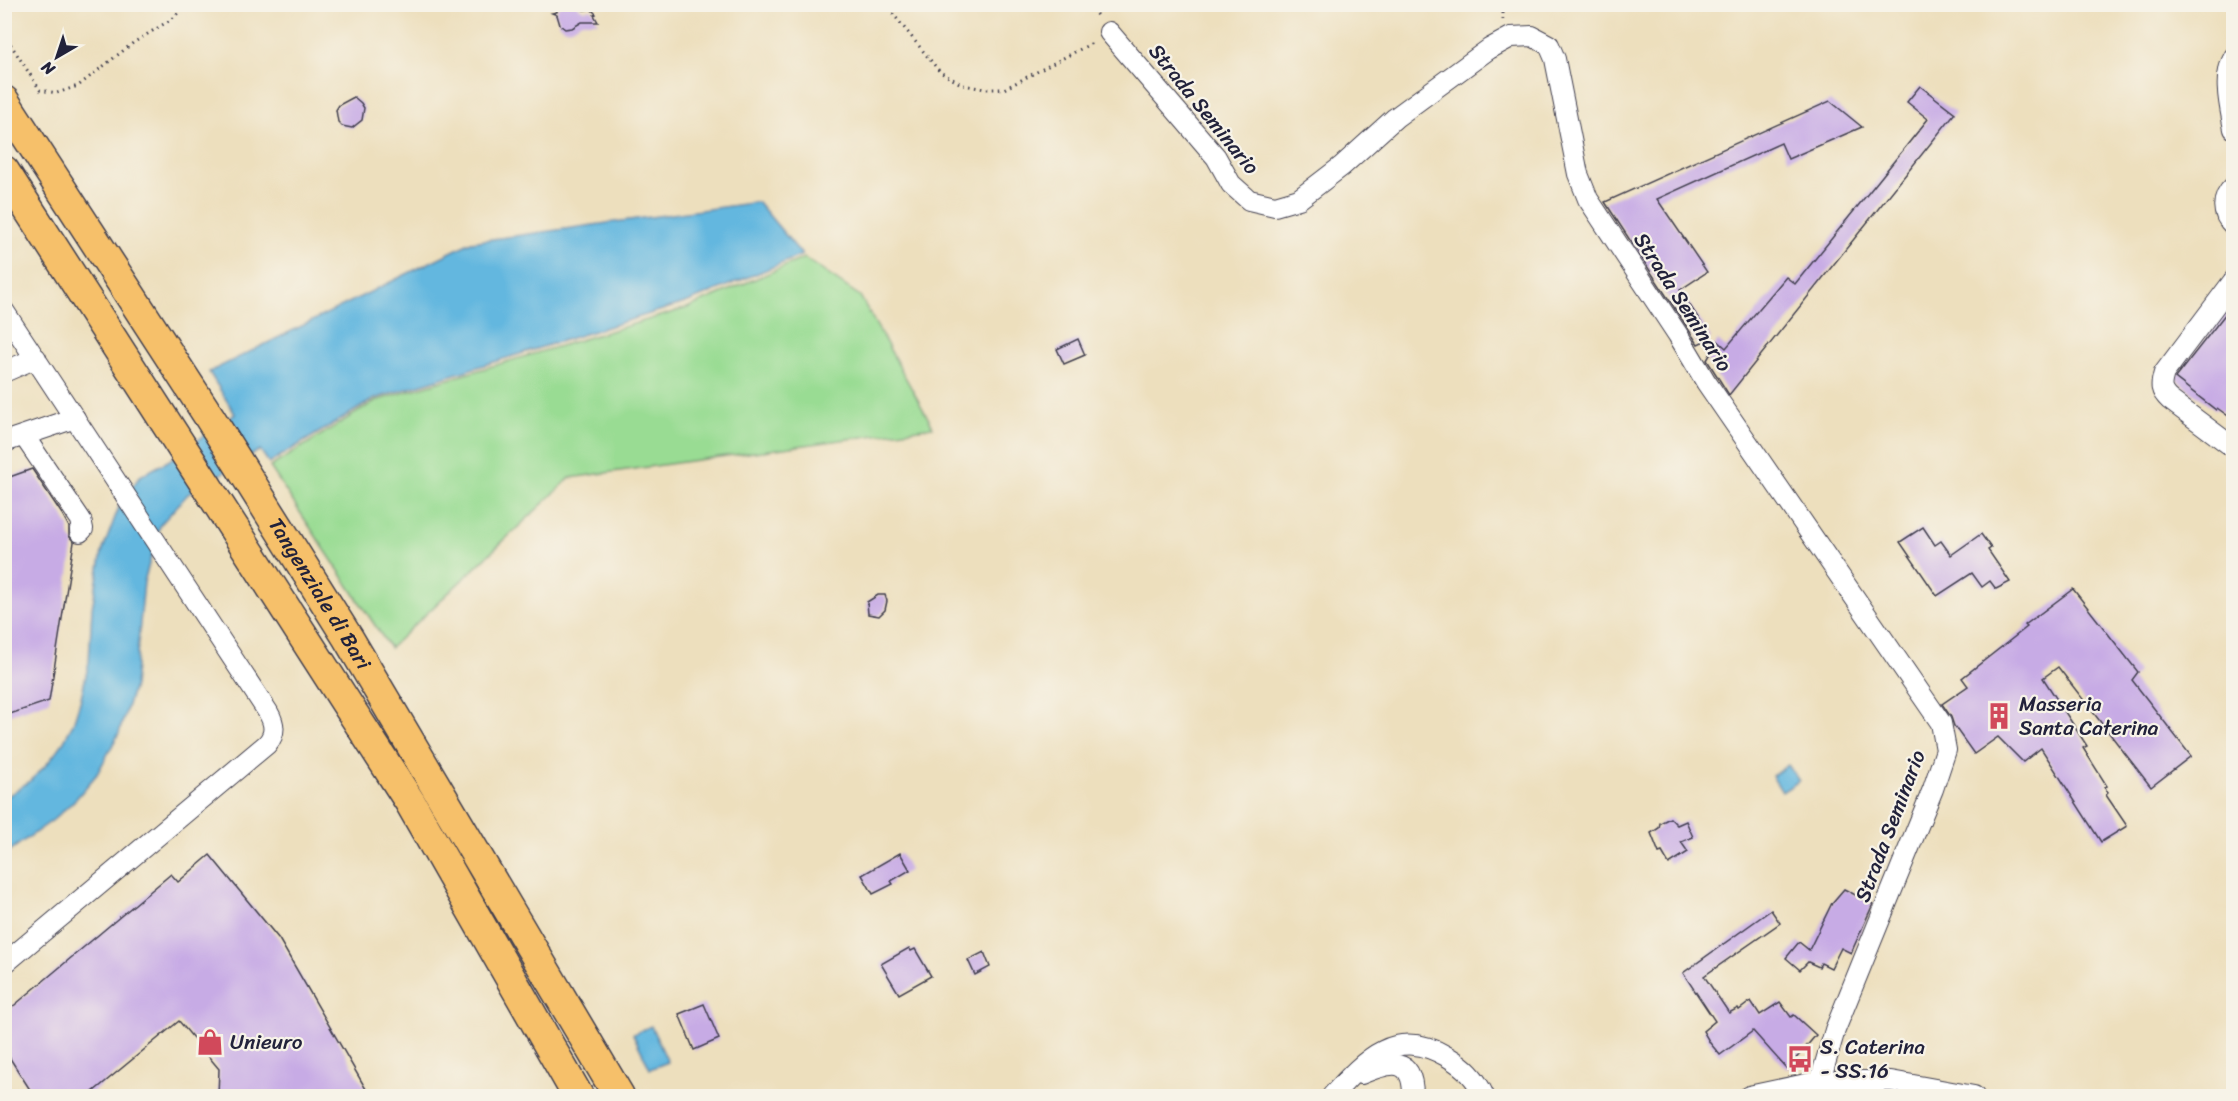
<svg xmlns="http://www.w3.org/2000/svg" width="2238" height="1101" font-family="Sriracha,sans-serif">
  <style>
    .green { fill: #99dc93; stroke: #5e7f67; stroke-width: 1.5 }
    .water { fill: #63b7df; stroke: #426c8d; stroke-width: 1.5 }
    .building { fill: #c7abe5 }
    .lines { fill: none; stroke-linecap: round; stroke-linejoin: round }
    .minor-casing { stroke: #403e4e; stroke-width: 22 }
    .highway-casing { stroke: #403e4e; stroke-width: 33 }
    .path { stroke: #403e4e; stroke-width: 3; stroke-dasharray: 1.5 4.5; stroke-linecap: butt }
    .minor { stroke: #fff; stroke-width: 20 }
    .highway { stroke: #f6c06b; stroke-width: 30 }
    .labels { text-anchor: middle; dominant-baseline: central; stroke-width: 4.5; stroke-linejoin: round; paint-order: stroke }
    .street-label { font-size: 21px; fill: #22223b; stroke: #f7f3e8 }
    .poi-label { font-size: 21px; fill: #22223b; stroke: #f7f3e8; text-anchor: start }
  </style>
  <rect width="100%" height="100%" fill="#f7f3e8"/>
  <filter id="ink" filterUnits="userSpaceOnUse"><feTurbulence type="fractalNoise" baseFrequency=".0167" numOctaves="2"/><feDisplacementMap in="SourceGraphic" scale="12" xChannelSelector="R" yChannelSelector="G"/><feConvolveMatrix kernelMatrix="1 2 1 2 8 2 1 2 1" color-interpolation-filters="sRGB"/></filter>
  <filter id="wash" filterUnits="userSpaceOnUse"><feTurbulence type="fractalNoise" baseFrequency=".008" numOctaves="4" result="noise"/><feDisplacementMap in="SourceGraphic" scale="24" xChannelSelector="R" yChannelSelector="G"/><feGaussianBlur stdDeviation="1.35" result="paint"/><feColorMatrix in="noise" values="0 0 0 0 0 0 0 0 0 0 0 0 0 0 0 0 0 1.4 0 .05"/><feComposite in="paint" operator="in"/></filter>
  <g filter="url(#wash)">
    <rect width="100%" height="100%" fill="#eddfbd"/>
    <path class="green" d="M804,258L860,296L933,427L570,478L390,648L270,467L375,401L687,308Z"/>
    <g class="water">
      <path d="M758,202L802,255L688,302L374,399L269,463L260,450L188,494L160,525L144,582L134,686L119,733L97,774L75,800L53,820L5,854V798L31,780L47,764L61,746L73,724L80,702L89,662L92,608L102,552L120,504L140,476L168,461L235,414L209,372L471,242Z"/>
      <path d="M1788,765L1799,781L1782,792L1772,776Z"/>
      <path d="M651,1026L668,1062L650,1069L633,1034Z"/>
    </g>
    <g id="blocks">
      <g class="building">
        <path d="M562,4H574L584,10L591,9L596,14L594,15L598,22H582L572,28L565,29L560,25L557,15L552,13L557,12V8Z"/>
        <path d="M1920,86L1955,113L1729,395L1707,360L1718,341L1726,348L1786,277L1795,284L1928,119L1907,102Z"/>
        <path d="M354,97L361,103L364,108L362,120L352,128L342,126L338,122L336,110L339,105Z"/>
        <path d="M1830,101L1862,127L1788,159L1781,143L1657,199L1707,272L1680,290L1711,338L1698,344L1605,202Z"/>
        <path d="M2234,303V420L2217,408L2216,410L2175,378Z"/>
        <path d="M1078,339L1085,355L1064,364L1057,349Z"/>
        <path d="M32,469L62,514L69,527V536L74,542L49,701L4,716V479Z"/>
        <path d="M1923,527L1935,545L1941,541L1951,555L1981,534L1991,548L1988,550L2010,582L1996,589L1990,581L1982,587L1972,573L1937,596L1900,542Z"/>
        <path d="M2073,589L2138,672L2132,680L2191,756L2151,787L2058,667L2043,678L2087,746L2083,748L2107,786L2104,787L2108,793L2106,795L2127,826L2101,842L2041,748L2023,762L1998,737L1974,754L1954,726L1951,717L1942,704L1968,686L1962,678L2027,627L2025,625Z"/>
        <path d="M878,595H885L887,601L885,610L879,616L868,614L867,602Z"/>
        <path d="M1670,818L1677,825L1686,821L1693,837L1681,842L1688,852L1669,864L1662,852L1659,853L1651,833L1659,828L1660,823Z"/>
        <path d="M900,853L910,870L891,881L893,884L873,894L862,875Z"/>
        <path d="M210,855L279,939L370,1096H218L219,1069L179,1021L88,1096H34L4,1049V1014L171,874L178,882Z"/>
        <path d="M1844,889L1873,904L1851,953L1841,948L1831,968L1821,963L1819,967L1808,962L1800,970L1786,958L1799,942L1809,950L1832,903Z"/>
        <path d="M1771,910L1780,923L1704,976L1729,1013L1738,1008L1739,1010L1751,1001L1760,1015L1780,1002L1791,1017L1794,1015L1816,1035L1787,1069L1753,1031L1720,1055L1710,1043L1703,1031L1715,1021L1683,973Z"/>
        <path d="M909,948L911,951L915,949L931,976L899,994L881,964Z"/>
        <path d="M984,952L990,967L975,975L968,960Z"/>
        <path d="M704,1004L719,1039L694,1050L679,1014Z"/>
      </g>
    </g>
  </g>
  <g filter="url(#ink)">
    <use href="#blocks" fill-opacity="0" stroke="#403e4e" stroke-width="1.5"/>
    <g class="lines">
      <defs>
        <g id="minor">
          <path d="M1109,32L1216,157L1231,184L1249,200L1275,206L1299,199L1342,166L1395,118L1489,49L1511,37L1532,36L1549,45L1555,59L1578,174L1588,199L1678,335L1706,382L1941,723L1946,750L1933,789L1835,1030L1820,1081"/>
          <path d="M2234,57C2222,77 2230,107 2234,129"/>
          <path d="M2234,186C2221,198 2221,214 2234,226"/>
          <path d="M2234,280L2164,373C2160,386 2160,391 2170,400L2234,448"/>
          <path d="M4,311L268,712C275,724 276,733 267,744L4,964"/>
          <path d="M4,372L36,358"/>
          <path d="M24,436L81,520L83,529L80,532"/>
          <path d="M4,442L75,418"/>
          <path d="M1361,1074C1390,1062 1413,1055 1413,1096"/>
          <path d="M1332,1096C1366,1058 1396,1026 1448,1057C1465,1067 1476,1078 1484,1096"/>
          <path d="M1749,1096L1820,1081H1891L1974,1096"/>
        </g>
        <g id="highway">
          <path id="s1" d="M4,101L210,418L348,638L619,1096"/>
          <path d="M4,171L410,802L578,1096"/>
        </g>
      </defs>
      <use href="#minor" class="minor-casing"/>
      <use href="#highway" class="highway-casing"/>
      <g class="path">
        <path d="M885,4L940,72L963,85L985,89H1004L1094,42"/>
        <path d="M1089,4L1098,17"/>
        <path d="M1503,20V11L1506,4"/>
        <path d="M4,34L40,90L57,93L78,86L133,43L172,19L187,4"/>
      </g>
      <use href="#minor" class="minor"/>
      <use href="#highway" class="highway"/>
    </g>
  </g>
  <defs>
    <symbol id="building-bare" viewBox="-9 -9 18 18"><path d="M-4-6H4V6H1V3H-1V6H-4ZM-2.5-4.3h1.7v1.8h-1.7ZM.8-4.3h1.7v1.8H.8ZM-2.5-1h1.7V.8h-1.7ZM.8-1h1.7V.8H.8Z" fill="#d1495b" stroke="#f7f3e8" stroke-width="2.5" paint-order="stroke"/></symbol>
    <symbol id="shop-bare" viewBox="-9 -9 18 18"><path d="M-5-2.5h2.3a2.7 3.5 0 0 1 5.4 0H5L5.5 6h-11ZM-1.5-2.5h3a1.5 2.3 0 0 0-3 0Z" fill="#d1495b" stroke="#f7f3e8" stroke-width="2.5" paint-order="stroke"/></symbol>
    <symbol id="bus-bare" viewBox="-9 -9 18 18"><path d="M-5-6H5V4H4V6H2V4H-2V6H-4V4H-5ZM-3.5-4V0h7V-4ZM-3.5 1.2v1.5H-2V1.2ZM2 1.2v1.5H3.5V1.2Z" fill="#d1495b" stroke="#f7f3e8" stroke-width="2.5" paint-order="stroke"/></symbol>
  </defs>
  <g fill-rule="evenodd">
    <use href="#building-bare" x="1980" y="697" width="38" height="38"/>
    <use href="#shop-bare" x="191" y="1023" width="38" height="38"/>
    <use href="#bus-bare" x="1781" y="1040" width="38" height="38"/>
  </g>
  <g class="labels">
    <g class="street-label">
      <text transform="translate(1204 109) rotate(51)">Strada Seminario</text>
      <text transform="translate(1683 302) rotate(57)">Strada Seminario</text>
      <text stroke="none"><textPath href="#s1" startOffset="585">Tangenziale di Bari</textPath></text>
      <text transform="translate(1890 826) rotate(-69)">Strada Seminario</text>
    </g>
    <g class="poi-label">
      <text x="2019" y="704">Masseria<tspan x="2019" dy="24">Santa Caterina</tspan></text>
      <text x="230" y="1042">Unieuro</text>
      <text x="1820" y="1047">S. Caterina<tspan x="1820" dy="24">- SS.16</tspan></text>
    </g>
  </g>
  <rect width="2238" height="1101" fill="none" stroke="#f7f3e8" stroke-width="24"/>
  <g transform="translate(57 57) rotate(219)" stroke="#f7f3e8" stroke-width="4.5" paint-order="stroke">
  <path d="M0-4.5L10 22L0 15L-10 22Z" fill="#22223b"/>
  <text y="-9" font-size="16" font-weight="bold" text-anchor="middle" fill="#22223b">N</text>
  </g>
</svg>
